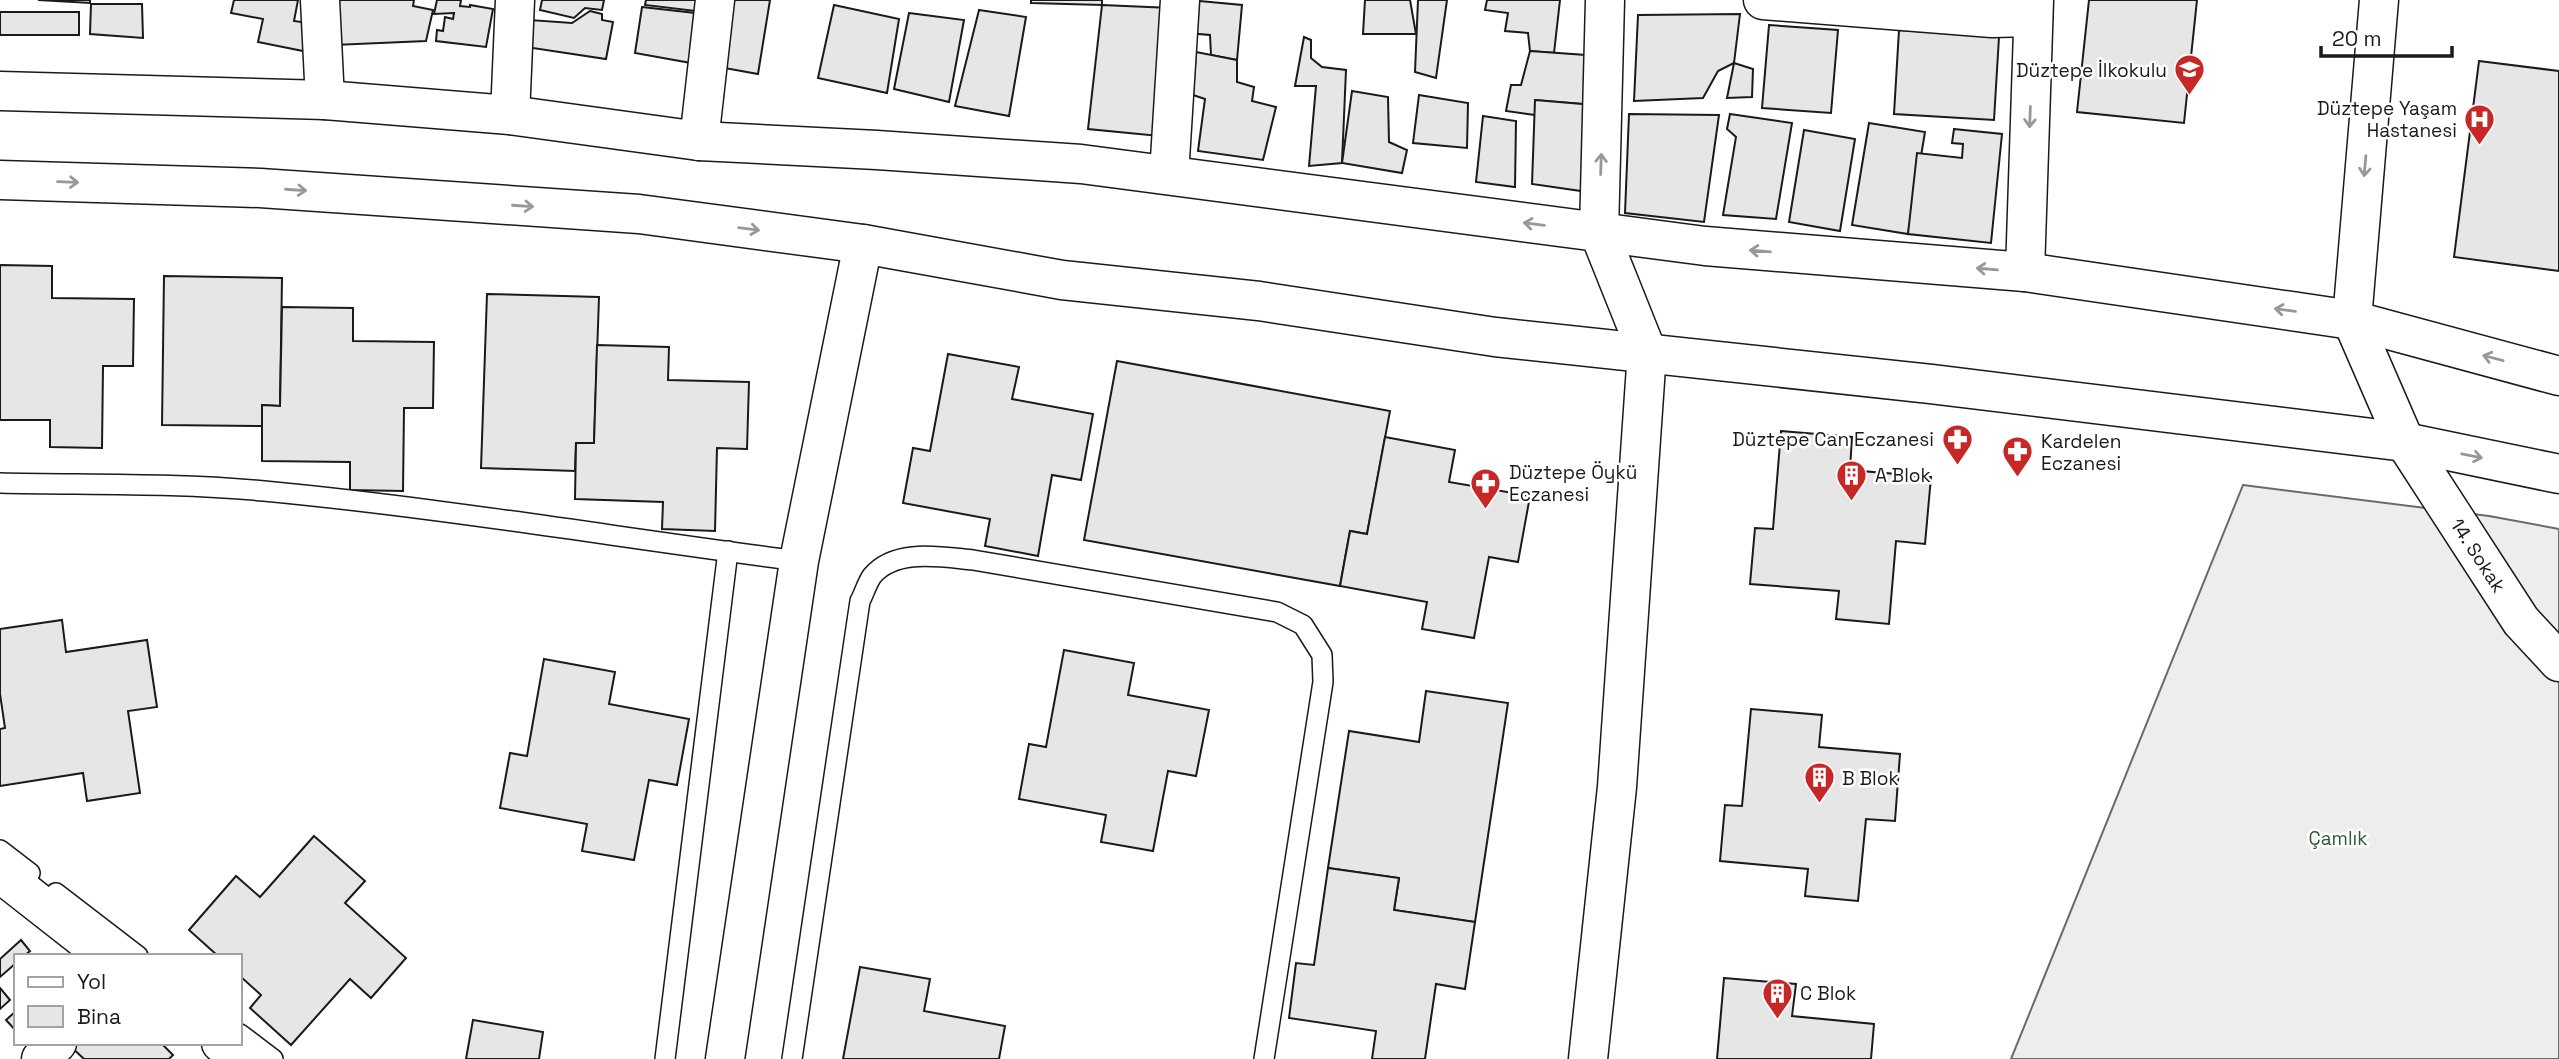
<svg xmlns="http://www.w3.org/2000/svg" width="2559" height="1059" font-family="'Space Grotesk',sans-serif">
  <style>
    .built { fill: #ededed; stroke: #6a6a6a; stroke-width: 2 }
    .building { fill: #e6e6e6; stroke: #1a1a1a; stroke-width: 2 }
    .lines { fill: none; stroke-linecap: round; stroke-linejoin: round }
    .service-casing { stroke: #1a1a1a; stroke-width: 22 }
    .minor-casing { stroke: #1a1a1a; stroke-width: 41 }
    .tertiary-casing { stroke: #1a1a1a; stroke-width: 41 }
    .secondary-casing { stroke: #1a1a1a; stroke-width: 41 }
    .primary-casing { stroke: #1a1a1a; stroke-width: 41 }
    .service { stroke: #fff; stroke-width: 19 }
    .minor { stroke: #fff; stroke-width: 38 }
    .tertiary { stroke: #fff; stroke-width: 38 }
    .secondary { stroke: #fff; stroke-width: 38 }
    .primary { stroke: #fff; stroke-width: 38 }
    .oneway { stroke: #989898 }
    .labels { text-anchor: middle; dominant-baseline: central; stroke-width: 5; stroke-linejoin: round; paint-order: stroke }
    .poi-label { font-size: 19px; fill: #1a1a1a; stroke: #fff; text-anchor: start }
    .street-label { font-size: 19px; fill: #1a1a1a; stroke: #fff }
    .park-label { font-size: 19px; fill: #2b5a34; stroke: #fff }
  </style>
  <rect width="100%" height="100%" fill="#fff"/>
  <path class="built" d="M2243,485L2489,516L2559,529V1059H2011Z"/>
  <g class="building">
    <path d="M38,0H90V3Z"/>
    <path d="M234,0H298L294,21L308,23L303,51L258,42L263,19L231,13Z"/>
    <path d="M333,0H414L413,6L433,10L426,41L334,45Z"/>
    <path d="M437,0H461L460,6L470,7V5L493,9L486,47L436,41L437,30L443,31L445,17L453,19L454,13L434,14Z"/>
    <path d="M542,0H604L602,10L585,8L574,18L540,10Z"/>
    <path d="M646,0H706L704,12L645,5Z"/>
    <path d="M729,0H770L758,74L719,67Z"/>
    <path d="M1031,0H1102V5L1031,3Z"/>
    <path d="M1189,0L1242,5L1237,60L1211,55L1210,35L1187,33Z"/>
    <path d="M1365,0H1410L1416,34H1363Z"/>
    <path d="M1418,0H1447L1436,78L1415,72Z"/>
    <path d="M1487,0H1560L1554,53L1530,51L1528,33L1505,31L1508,13L1485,10Z"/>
    <path d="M2089,0H2197L2184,123L2077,112Z"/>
    <path d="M91,4H142L143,38L90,34Z"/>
    <path d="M834,5L899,19L887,93L818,78Z"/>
    <path d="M1102,5L1171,8L1159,136L1088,129Z"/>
    <path d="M642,7L695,13L691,63L635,53Z"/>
    <path d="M979,10L1026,17L1009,116L955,106Z"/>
    <path d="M590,11L602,14V20L613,22L606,59L526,47L530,20L572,23Z"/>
    <rect x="0" y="12" width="79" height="23"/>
    <path d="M909,13L964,20L949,102L894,89Z"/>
    <path d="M1740,14L1734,63L1718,71L1703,98L1634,101L1638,15Z"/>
    <path d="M1769,25L1838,30L1831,113L1762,108Z"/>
    <path d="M1899,30L1999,37L1994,120L1894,114Z"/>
    <path d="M1304,37L1311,40V58L1322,67L1346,70L1342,163L1309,166L1316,86H1295Z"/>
    <path d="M1530,51L1586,55L1594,105L1535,100V115L1506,111L1511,85H1521Z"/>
    <path d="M1196,52L1237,60V82L1254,87L1252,101L1276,107L1263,160L1198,151L1205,99L1193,95Z"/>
    <path d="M2479,61L2559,71V271L2454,257Z"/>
    <path d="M1734,63L1753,69L1752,97L1727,98Z"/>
    <path d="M1352,91L1388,97L1389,142L1407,150L1402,173L1342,163Z"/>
    <path d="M1419,95L1468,103L1467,148L1413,143Z"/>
    <path d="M1535,100L1594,105L1588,192L1532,184Z"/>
    <path d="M1629,114L1719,115L1704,222L1625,213Z"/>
    <path d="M1730,114L1792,123L1776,219L1723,215L1736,137L1727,129Z"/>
    <path d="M1483,116L1516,121L1515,187L1476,182Z"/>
    <path d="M1869,123L1925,132L1908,234L1852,225Z"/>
    <path d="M1954,129L2002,134L1991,243L1908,234L1917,153L1962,158L1963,144L1952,143Z"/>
    <path d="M1804,130L1855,139L1840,231L1789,222Z"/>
    <path d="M0,265L52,266V298L134,299L133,366H103L102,448L50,447V420H0Z"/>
    <path d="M164,276L282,278L280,406L262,405V426L162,425Z"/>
    <path d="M487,294L599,297L594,443H576L575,471L481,468Z"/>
    <path d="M282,307L353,308V341L434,342L433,408H404L403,491L350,490V462L262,461V405L280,406Z"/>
    <path d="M597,345L669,347L668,380L749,382L747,449L717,448L715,531L662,529L663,502L575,499L576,443H594Z"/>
    <path d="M948,354L1019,367L1012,399L1093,414L1081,480L1052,475L1038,556L985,546L990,519L903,503L913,448L930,451Z"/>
    <path d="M1117,361L1390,411L1367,534L1350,531L1340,586L1084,540Z"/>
    <path d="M1781,431L1852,437L1850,470L1931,477L1925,544L1896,541L1889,624L1836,619L1839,591L1750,584L1755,528L1773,529Z"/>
    <path d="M1385,437L1455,450L1449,482L1530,496L1518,562L1489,557L1474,638L1422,629L1427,602L1340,586L1350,531L1367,534Z"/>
    <path d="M62,620L66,652L147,640L157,707L128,711L140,793L87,801L83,773L0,786V729L5,728L0,694V629Z"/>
    <path d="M1064,650L1134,663L1128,695L1209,710L1196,776L1168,771L1153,851L1101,842L1106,815L1019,799L1029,744L1046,747Z"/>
    <path d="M544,659L615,672L609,704L689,719L677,785L649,780L634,860L582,851L587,824L500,808L510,753L527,756Z"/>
    <path d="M1426,691L1508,703L1475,922L1394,910L1399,878L1328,868L1349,731L1419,742Z"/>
    <path d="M1751,709L1822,715L1819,747L1900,754L1895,821L1866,819L1858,901L1805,896L1808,869L1720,861L1725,805L1742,806Z"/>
    <path d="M314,836L365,881L345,903L406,958L371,998L350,979L291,1045L250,1008L261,995L240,976V956H218L189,930L236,876L260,897Z"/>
    <path d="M1328,868L1399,878L1394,910L1475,922L1465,989L1436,984L1425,1059H1372L1376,1031L1289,1018L1296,963L1314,965Z"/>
    <path d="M21,940L30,951L24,956H16V963L0,977V959Z"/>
    <path d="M860,967L930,979L924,1011L1005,1026L999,1059H843Z"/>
    <path d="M1724,978L1796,984L1792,1016L1874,1024L1871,1059H1717Z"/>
    <path d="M0,988L10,1000L0,1009Z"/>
    <path d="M16,1011V1031L6,1020Z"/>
    <path d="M473,1020L543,1032L539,1059H466Z"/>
    <path d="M67,1043H161L173,1055L169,1059H84Z"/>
  </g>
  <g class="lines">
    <defs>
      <g id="service">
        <path d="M0,483C88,485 177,483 264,491C443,508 621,538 799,561"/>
        <path d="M0,850L30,873"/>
        <path d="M56,893L138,956"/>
        <path d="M240,1034L273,1059"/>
        <path d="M665,1059L728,551"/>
        <path d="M792,1059L860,601C864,594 867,583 872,576C895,548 941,557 973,560L1277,612L1303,625L1322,655L1323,682L1264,1059"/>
      </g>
      <g id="minor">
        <path d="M320,0L325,100"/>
        <path d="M1763,0L1992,18L2033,17"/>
        <path d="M510,115L515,0"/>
        <path d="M699,141L715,0"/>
        <path d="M1169,175L1180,0"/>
        <path d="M1599,232L1605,0"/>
        <path d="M2025,272L2034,0"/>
        <path id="s1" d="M2405,442L2521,621L2559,662"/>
        <path d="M0,873L106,956"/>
        <path d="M221,1043L242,1059"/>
        <path d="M41,1059L57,1043"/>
        <path d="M725,1059L799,561L863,244"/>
      </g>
      <g id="tertiary">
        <path d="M2352,320L2405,442"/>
        <path d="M1588,1059L1617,787L1647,352L1599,232"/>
      </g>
      <path id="secondary" d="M2352,320L2379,0"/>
      <g id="primary">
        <path d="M0,91L325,100L510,115L699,141L877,150L1081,164L1705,246L2025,272L2352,320L2559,376"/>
        <path d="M0,180L260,188L639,214L863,244L1062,280L1259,301L1495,337L1931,384L2405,442L2559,474"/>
      </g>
    </defs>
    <use href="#service" class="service-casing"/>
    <use href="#minor" class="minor-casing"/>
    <use href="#tertiary" class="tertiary-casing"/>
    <use href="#secondary" class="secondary-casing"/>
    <use href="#primary" class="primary-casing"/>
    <use href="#service" class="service"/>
    <use href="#minor" class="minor"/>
    <use href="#tertiary" class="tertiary"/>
    <use href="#secondary" class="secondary"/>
    <use href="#primary" class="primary"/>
  </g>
  <defs><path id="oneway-shaft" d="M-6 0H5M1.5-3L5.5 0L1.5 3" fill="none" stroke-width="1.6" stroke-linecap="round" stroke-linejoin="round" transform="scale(1.75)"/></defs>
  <g class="oneway">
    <use href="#oneway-shaft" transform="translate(2030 117) rotate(92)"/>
    <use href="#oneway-shaft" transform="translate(1601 164) rotate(-88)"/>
    <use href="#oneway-shaft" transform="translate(2365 166) rotate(95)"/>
    <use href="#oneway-shaft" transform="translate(68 182) rotate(2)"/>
    <use href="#oneway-shaft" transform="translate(296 190) rotate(4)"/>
    <use href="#oneway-shaft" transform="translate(523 206) rotate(4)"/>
    <use href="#oneway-shaft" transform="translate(1534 224) rotate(-173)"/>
    <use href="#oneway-shaft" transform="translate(749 229) rotate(8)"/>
    <use href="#oneway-shaft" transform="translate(1760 251) rotate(-175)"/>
    <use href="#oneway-shaft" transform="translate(1987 269) rotate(-175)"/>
    <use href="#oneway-shaft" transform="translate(2285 310) rotate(-172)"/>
    <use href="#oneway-shaft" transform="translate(2493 358) rotate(-165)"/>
    <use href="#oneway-shaft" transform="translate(2472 456) rotate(11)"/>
  </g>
  <defs>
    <symbol id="school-pin" viewBox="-11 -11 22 30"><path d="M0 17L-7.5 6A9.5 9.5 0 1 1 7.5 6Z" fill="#c62828" stroke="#fff"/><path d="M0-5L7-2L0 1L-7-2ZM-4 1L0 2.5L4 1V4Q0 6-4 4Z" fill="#fff"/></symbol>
    <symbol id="hospital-pin" viewBox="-11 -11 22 30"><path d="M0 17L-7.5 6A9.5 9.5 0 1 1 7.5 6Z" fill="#c62828" stroke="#fff"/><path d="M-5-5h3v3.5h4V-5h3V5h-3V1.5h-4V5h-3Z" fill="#fff"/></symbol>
    <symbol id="pharmacy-pin" viewBox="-11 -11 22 30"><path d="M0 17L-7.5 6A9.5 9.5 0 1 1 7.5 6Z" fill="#c62828" stroke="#fff"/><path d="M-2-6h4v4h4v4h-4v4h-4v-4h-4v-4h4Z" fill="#fff"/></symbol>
    <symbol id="building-pin" viewBox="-11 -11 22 30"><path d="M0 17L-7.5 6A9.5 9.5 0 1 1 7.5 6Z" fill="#c62828" stroke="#fff"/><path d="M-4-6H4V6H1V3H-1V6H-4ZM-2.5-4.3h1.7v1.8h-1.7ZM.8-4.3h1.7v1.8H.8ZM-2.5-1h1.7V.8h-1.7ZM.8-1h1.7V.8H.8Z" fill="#fff"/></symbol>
  </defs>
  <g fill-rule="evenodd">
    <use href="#school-pin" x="2172" y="52" width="35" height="47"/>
    <use href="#hospital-pin" x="2462" y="102" width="35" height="47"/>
    <use href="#pharmacy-pin" x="1940" y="422" width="35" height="47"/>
    <use href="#pharmacy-pin" x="2000" y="434" width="35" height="47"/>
    <use href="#building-pin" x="1834" y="458" width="35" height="47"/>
    <use href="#pharmacy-pin" x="1468" y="466" width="35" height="47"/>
    <use href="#building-pin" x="1802" y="760" width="35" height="47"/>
    <use href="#building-pin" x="1760" y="976" width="35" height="47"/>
  </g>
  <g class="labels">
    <g class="poi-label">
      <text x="2167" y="70" text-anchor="end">Düztepe İlkokulu</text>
      <text x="2457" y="108" text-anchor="end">Düztepe Yaşam<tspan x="2457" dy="22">Hastanesi</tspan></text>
      <text x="1934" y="439" text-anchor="end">Düztepe Can Eczanesi</text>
      <text x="2041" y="441">Kardelen<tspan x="2041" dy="22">Eczanesi</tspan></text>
      <text x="1509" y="472">Düztepe Öykü<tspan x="1509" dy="22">Eczanesi</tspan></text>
      <text x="1875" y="475">A Blok</text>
      <text x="1842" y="778">B Blok</text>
      <text x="1800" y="993">C Blok</text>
    </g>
    <g class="street-label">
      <text stroke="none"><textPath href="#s1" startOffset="135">14. Sokak</textPath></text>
    </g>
    <g class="park-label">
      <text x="2338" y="838">Çamlık</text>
    </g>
  </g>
  <rect x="14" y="954" width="228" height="91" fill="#ffffff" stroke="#a3a3a3" stroke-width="2"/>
  <rect x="28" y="977" width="35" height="10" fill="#ffffff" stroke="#a3a3a3" stroke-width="2"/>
  <text x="77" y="989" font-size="21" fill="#1a1a1a">Yol</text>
  <rect x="28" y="1006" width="35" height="21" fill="#e6e6e6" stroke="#a3a3a3" stroke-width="2"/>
  <text x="77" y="1024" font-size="21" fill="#1a1a1a">Bina</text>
  <path d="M2321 46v10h131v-10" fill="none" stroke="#1a1a1a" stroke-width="3.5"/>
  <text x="2332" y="46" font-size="21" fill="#1a1a1a" stroke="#ffffff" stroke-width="5" paint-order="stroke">20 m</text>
</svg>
